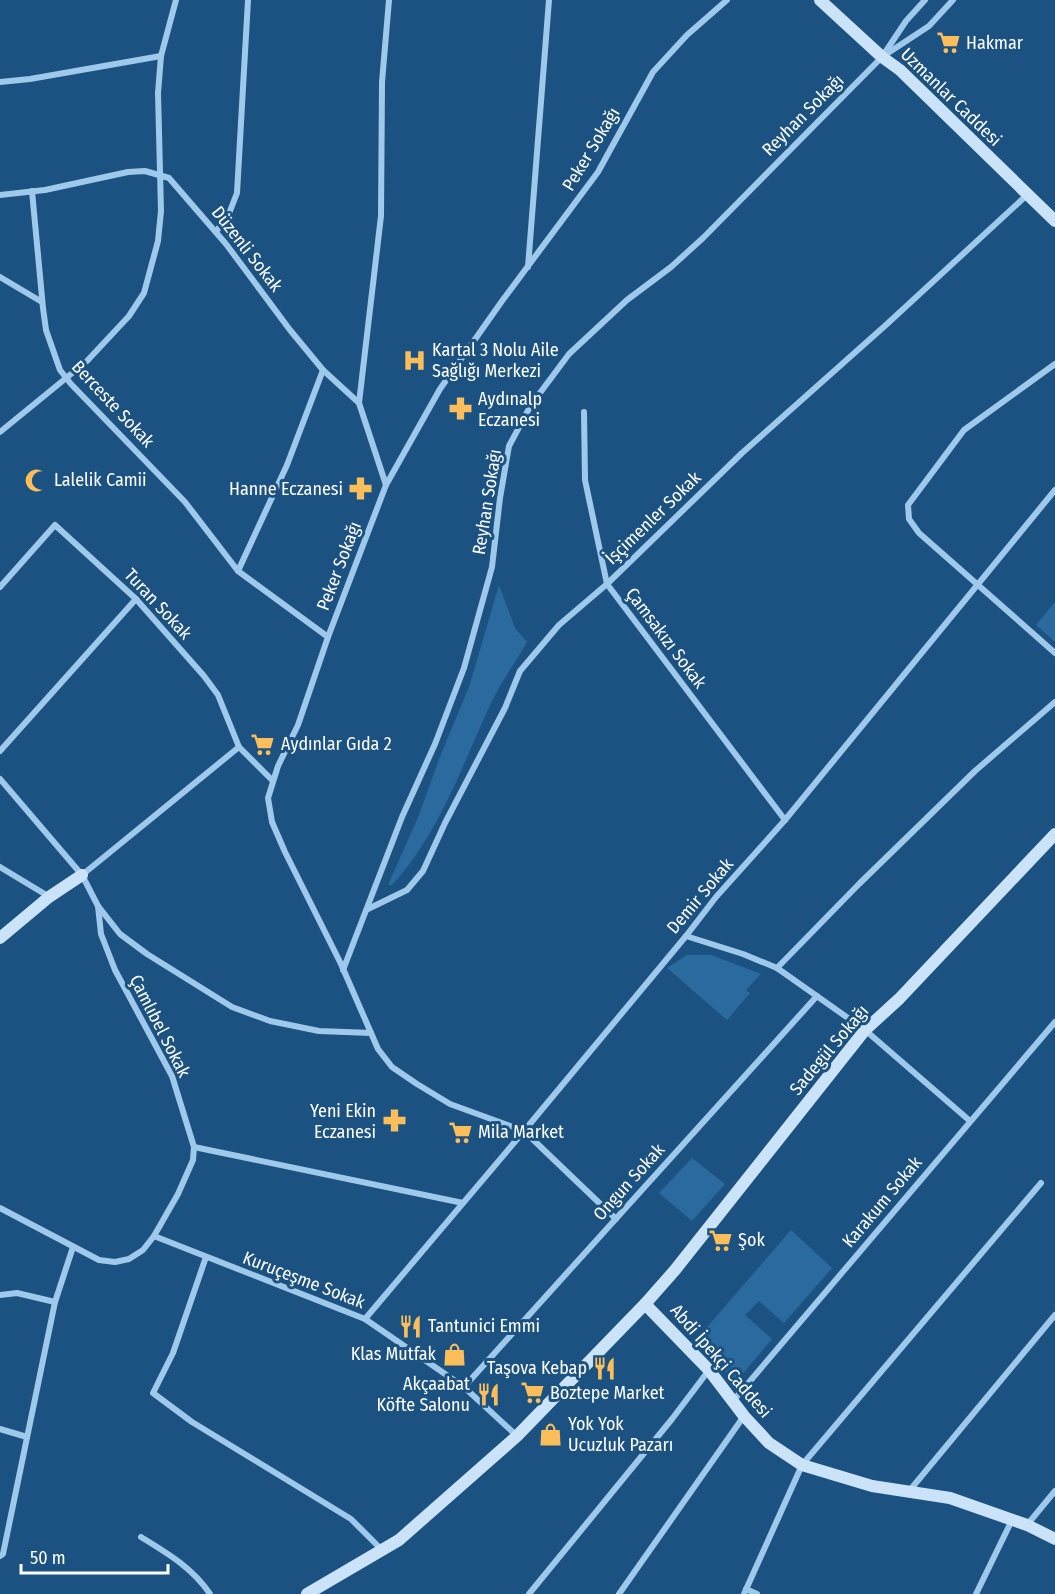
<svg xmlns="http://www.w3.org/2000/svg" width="1055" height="1594" font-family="'Fira Sans Condensed',sans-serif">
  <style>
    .green { fill: #2a6a9e }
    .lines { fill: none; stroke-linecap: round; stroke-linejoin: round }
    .street { stroke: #9fc9ea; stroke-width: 6 }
    .secondary { stroke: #cbe3f8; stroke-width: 12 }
    .labels { text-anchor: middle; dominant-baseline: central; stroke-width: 6; stroke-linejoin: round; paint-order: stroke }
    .poi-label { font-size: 18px; fill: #fff; stroke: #1b5281; text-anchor: start }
    .street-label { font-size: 18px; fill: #fff; stroke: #1b5281 }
  </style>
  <rect width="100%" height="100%" fill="#1b5281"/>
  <g class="green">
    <path d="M499,585L515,628L527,642C516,662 502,681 492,701C463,763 439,835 392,885H388L419,815L439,759L469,687Z"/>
    <path d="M1055,602V642L1036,625Z"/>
    <path d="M687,955H711L761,974L746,990L750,993L727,1020L667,968Z"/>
    <path d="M692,1158L725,1184L692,1221L659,1193Z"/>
    <path d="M791,1230L832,1268L784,1323L759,1301L745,1315L772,1339L740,1377L732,1379L695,1341Z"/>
  </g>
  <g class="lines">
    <g class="street">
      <path d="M885,55L929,26L953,0"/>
      <path d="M0,82L30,79L161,56"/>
      <path d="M32,191L43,308L46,330L60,370L71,384L185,502L238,571L328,637"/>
      <path d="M0,195L45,190L128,172L145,171L169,178L226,244L290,330L323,370L359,403L386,485"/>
      <path d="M216,232L230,211L237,193L248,0"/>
      <path d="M528,267L549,0"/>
      <path d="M0,277L42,302"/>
      <path d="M1055,364L964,430L908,505L909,519L919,533L1055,653"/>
      <path d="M359,403L381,216L382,82L389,0"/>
      <path d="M584,412L585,480L607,584L785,820"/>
      <path d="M0,432L87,361L129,316L144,293L158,241L161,211L158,93L161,56L176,0"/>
      <path d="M238,571L287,465L323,370"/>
      <path d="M0,587L55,525L136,599L204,676L218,695L239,747L273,781"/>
      <path d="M0,751L136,599"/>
      <path d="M0,779L82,875L98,906L120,934L147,954L232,1007L270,1021L319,1031L371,1033"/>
      <path d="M0,867L48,896"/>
      <path d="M82,875L239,747"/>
      <path d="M368,909L407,890L423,871L445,823L505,708L520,671L559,625L607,584L742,453L887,324L1027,195"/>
      <path d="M686,936L743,954L777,968L865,1030L970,1121"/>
      <path d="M777,968L859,884L975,771L1055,702"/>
      <path d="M343,970L402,817L435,744L464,668L492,567L500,498L509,446L531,405L569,354L627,300L671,267L703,238L882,57L906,21L925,0"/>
      <path d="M194,1147L463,1203"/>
      <path d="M0,1208L99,1260L115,1262L129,1259L143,1250L154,1236L178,1194L193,1160L194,1147L172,1076L115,970L101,934L98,906"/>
      <path d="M616,1219L524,1131L450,1104L417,1084L392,1067L378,1049L341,964L285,852L272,822L268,798L278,766L298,725L328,637L386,485L440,389L502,301L598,172L653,72L687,35L727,0"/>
      <path d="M154,1236L365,1319L464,1387L517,1436"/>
      <path d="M206,1257L173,1353L153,1393L192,1422L351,1519L382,1550"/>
      <path d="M0,1295L17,1293L55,1302"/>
      <path d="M365,1319L524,1131L686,936L716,897L785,820L1055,490"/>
      <path d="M464,1387L817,996"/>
      <path d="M733,1401L1055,1022"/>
      <path d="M0,1429L27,1437"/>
      <path d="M910,1490L1055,1315"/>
      <path d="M1027,1525L1055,1491"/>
      <path d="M141,1537C167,1553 193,1568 210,1594"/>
      <path d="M0,1556L3,1554L55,1302L73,1247"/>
      <path d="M746,1589L757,1594"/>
      <path d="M529,1594L672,1419L709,1370"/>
      <path d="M619,1594L744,1416"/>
      <path d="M744,1594L802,1465L1041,1183"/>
      <path d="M976,1594L1012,1520"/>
    </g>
    <g class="secondary">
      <path d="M820,0L882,57L900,70L1055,221"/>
      <path d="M0,938L49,897L82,875"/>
      <path d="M645,1304L709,1370L744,1416L769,1443L802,1465L872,1486L950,1498L1027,1525L1055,1539"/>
      <path d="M307,1594L399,1540L517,1436L645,1304L675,1270L865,1030L899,999L1055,834"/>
    </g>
  </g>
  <defs>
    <symbol id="supermarket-bare" viewBox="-9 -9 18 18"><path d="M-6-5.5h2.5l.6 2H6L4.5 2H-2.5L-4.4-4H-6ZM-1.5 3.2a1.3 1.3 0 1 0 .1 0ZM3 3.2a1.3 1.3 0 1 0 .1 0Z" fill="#fcbd5b" stroke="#1b5281" stroke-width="2.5" paint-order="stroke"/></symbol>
    <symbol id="hospital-bare" viewBox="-9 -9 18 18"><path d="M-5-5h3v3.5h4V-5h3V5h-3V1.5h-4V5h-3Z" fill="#fcbd5b" stroke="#1b5281" stroke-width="2.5" paint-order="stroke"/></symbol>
    <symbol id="pharmacy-bare" viewBox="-9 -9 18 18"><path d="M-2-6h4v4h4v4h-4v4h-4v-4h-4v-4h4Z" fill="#fcbd5b" stroke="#1b5281" stroke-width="2.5" paint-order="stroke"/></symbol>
    <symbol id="mosque-bare" viewBox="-9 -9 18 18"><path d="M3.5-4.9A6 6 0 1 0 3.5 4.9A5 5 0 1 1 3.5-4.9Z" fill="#fcbd5b" stroke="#1b5281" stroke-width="2.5" paint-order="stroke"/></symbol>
    <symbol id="restaurant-bare" viewBox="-9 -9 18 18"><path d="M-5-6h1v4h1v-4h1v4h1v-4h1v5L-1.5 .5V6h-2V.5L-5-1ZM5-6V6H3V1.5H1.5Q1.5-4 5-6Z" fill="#fcbd5b" stroke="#1b5281" stroke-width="2.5" paint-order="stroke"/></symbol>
    <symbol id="shop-bare" viewBox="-9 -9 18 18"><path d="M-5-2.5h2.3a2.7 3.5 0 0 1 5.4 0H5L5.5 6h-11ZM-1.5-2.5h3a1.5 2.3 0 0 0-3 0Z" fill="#fcbd5b" stroke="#1b5281" stroke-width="2.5" paint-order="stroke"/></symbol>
  </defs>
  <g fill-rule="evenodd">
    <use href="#supermarket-bare" x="932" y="26" width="33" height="33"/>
    <use href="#hospital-bare" x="398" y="344" width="33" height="33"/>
    <use href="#pharmacy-bare" x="444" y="392" width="33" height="33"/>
    <use href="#mosque-bare" x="20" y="464" width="33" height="33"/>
    <use href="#pharmacy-bare" x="344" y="472" width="33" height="33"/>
    <use href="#supermarket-bare" x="246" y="728" width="33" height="33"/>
    <use href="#pharmacy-bare" x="378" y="1104" width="33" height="33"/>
    <use href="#supermarket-bare" x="444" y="1116" width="33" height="33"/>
    <use href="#supermarket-bare" x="704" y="1224" width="33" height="33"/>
    <use href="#restaurant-bare" x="394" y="1310" width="33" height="33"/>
    <use href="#shop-bare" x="438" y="1338" width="33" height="33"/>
    <use href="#restaurant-bare" x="588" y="1352" width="33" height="33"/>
    <use href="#supermarket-bare" x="516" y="1376" width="33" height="33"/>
    <use href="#restaurant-bare" x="472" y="1378" width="33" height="33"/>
    <use href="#shop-bare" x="534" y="1418" width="33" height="33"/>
  </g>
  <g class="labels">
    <g class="poi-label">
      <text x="966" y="43">Hakmar</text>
      <text x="432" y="350">Kartal 3 Nolu Aile<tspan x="432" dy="21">Sağlığı Merkezi</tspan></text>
      <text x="478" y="399">Aydınalp<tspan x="478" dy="21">Eczanesi</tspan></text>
      <text x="54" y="480">Lalelik Camii</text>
      <text x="343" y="489" text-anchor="end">Hanne Eczanesi</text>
      <text x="281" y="744">Aydınlar Gıda 2</text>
      <text x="376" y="1111" text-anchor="end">Yeni Ekin<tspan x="376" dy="21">Eczanesi</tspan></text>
      <text x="478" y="1132">Mila Market</text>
      <text x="738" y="1240">Şok</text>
      <text x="428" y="1326">Tantunici Emmi</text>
      <text x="436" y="1354" text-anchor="end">Klas Mutfak</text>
      <text x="587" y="1368" text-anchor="end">Taşova Kebap</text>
      <text x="470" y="1384" text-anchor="end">Akçaabat<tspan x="470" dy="21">Köfte Salonu</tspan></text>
      <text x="550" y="1393">Boztepe Market</text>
      <text x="568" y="1424">Yok Yok<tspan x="568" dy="21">Ucuzluk Pazarı</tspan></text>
    </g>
    <g class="street-label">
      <text transform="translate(951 97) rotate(44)">Uzmanlar Caddesi</text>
      <text transform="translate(803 115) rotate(-45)">Reyhan Sokağı</text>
      <text transform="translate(591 149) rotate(-59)">Peker Sokağı</text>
      <text transform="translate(247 249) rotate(52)">Düzenli Sokak</text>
      <text transform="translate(113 404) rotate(47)">Berceste Sokak</text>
      <text transform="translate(487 502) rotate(-81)">Reyhan Sokağı</text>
      <text transform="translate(653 518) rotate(-44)">İşçimenler Sokak</text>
      <text transform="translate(339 566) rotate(-69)">Peker Sokağı</text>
      <text transform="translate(158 604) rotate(47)">Turan Sokak</text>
      <text transform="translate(666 638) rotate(53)">Çamsakızı Sokak</text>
      <text transform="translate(700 896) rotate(-50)">Demir Sokak</text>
      <text transform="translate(160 1026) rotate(63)">Çamlıbel Sokak</text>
      <text transform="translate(829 1050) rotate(-50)">Sadegül Sokağı</text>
      <text transform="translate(629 1182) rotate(-48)">Ongun Sokak</text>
      <text transform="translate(882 1202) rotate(-50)">Karakum Sokak</text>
      <text transform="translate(304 1280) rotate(21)">Kuruçeşme Sokak</text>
      <text transform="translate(721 1361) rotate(49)">Abdi İpekçi Caddesi</text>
    </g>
  </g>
  <path d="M21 1564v9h147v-9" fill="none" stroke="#ffffff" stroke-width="3"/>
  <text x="30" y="1564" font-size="18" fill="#ffffff" stroke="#1b5281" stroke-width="4.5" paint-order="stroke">50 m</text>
</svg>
